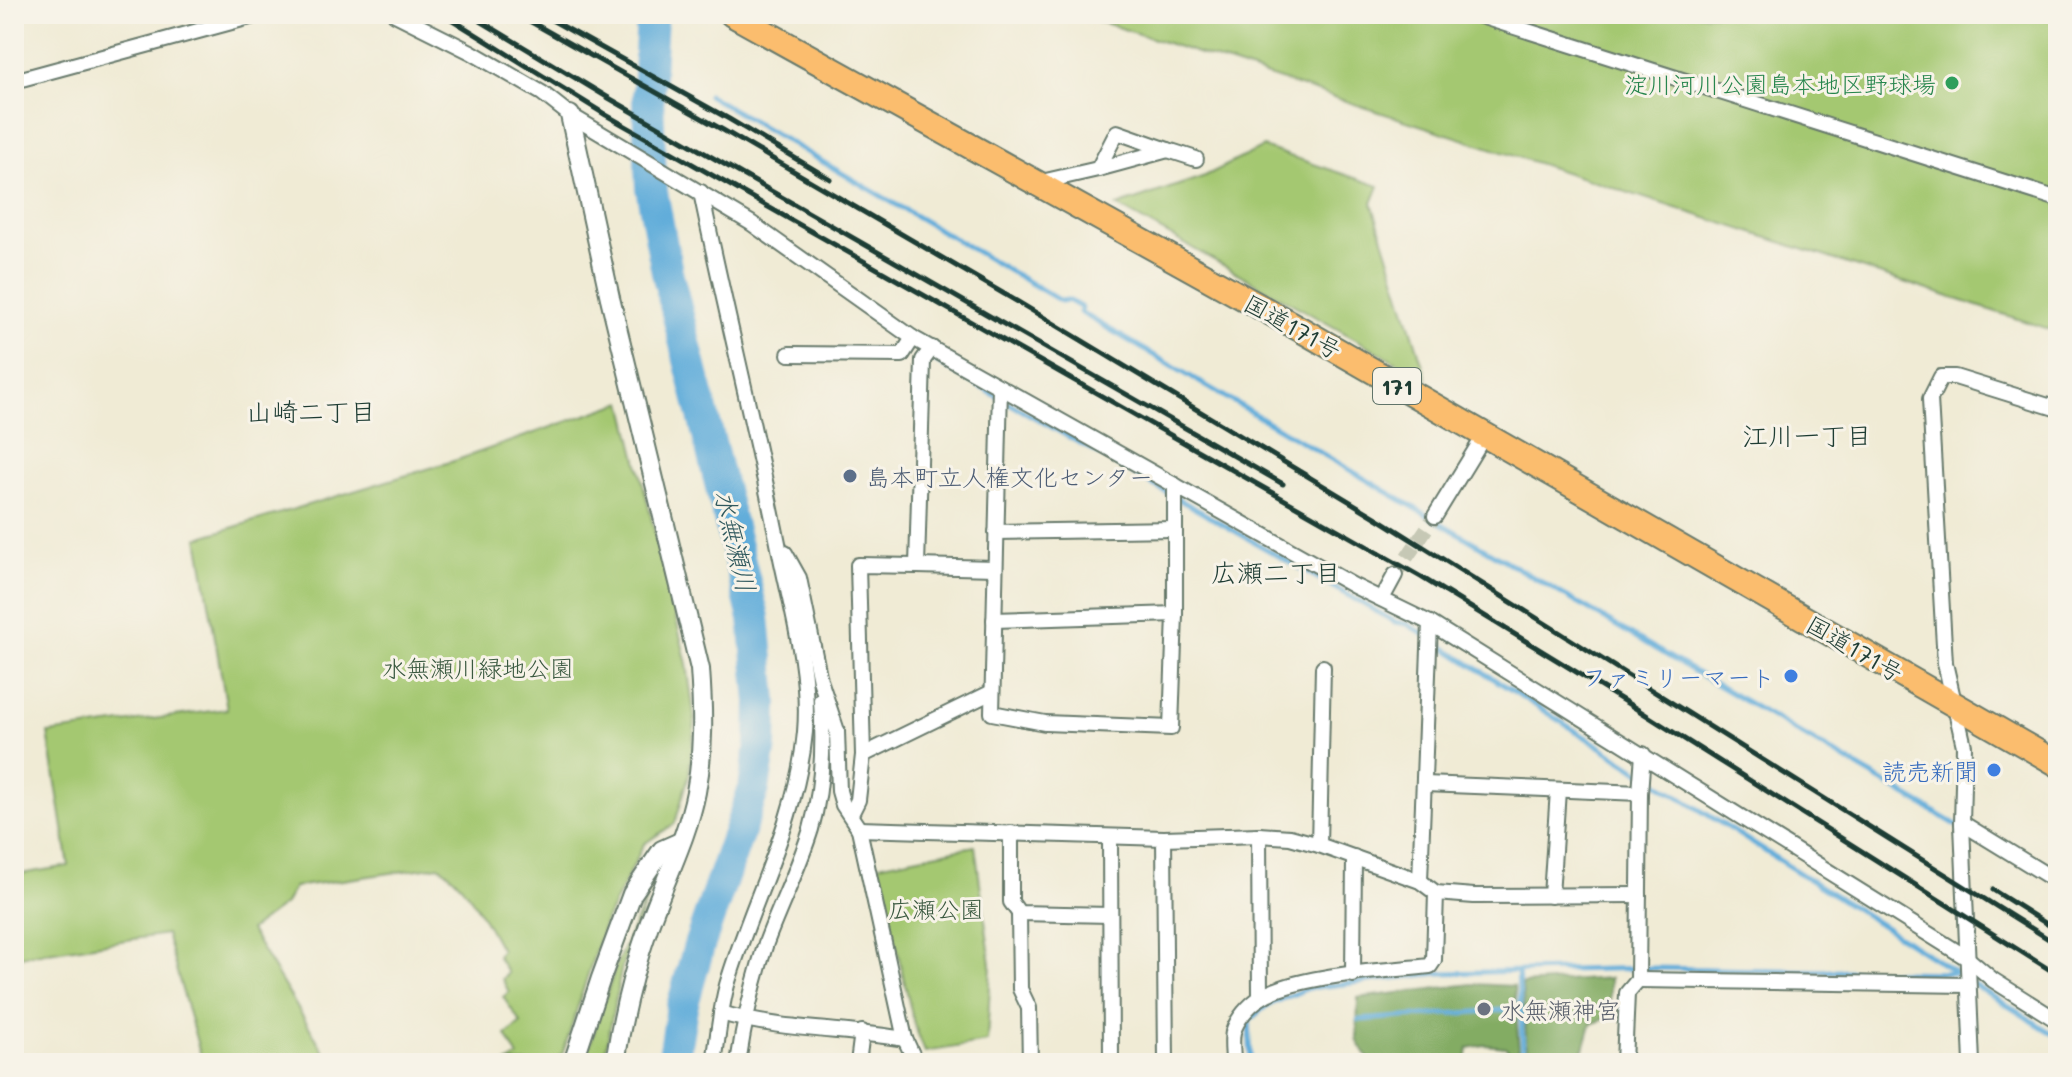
<svg xmlns="http://www.w3.org/2000/svg" width="2072" height="1077" font-family="Mali,'Klee One',sans-serif">
  <style>
    .green { fill: #a4c871; stroke: #628252; stroke-width: 2 }
    .forest { fill: #83ac63; stroke: #51744c; stroke-width: 2 }
    .lines { fill: none; stroke-linecap: round; stroke-linejoin: round }
    .stream { stroke: #62adda; stroke-width: 5 }
    .river { stroke: #62adda; stroke-width: 32 }
    .minor-tunnel { stroke: #c6c8b5; stroke-width: 14; stroke-dasharray: 14 7; stroke-linecap: butt }
    .minor-casing { stroke: #687a6c; stroke-width: 18 }
    .tertiary-casing { stroke: #687a6c; stroke-width: 22 }
    .trunk-casing { stroke: #687a6c; stroke-width: 28 }
    .minor { stroke: #fff; stroke-width: 14 }
    .tertiary { stroke: #fff; stroke-width: 18 }
    .trunk { stroke: #fbbd6e; stroke-width: 24 }
    .rail { stroke: #1f3d34; stroke-width: 5 }
    .leisure-dot { fill: #2e9e5b; stroke: #f7f3e8; stroke-width: 3 }
    .service-dot { fill: #5c6f8a; stroke: #f7f3e8; stroke-width: 3 }
    .shop-dot { fill: #3f7fe0; stroke: #f7f3e8; stroke-width: 3 }
    .worship-dot { fill: #6b7280; stroke: #f7f3e8; stroke-width: 3 }
    .labels { text-anchor: middle; dominant-baseline: central; stroke-width: 6; stroke-linejoin: round; paint-order: stroke }
    .shield { fill: #f7f3e8; stroke: #60746a; stroke-width: 2 }
    .shield-label { font-size: 22px; font-weight: bold; fill: #1f3d34 }
    .leisure-label { font-size: 24px; fill: #27864d; stroke: #f7f3e8; text-anchor: end }
    .street-label { font-size: 24px; fill: #1f3d34; stroke: #f7f3e8 }
    .service-label { font-size: 24px; fill: #4e5e75; stroke: #f7f3e8; text-anchor: start }
    .park-label { font-size: 24px; fill: #3a5940; stroke: #f7f3e8 }
    .shop-label { font-size: 24px; fill: #366cbe; stroke: #f7f3e8; text-anchor: end }
    .worship-label { font-size: 24px; fill: #5b616d; stroke: #f7f3e8; text-anchor: start }
    .neighbourhood-label { font-size: 26px; fill: #1f3d34; stroke: #f7f3e8 }
    .water-label { font-size: 26px; font-style: italic; fill: #30595e; stroke: #f7f3e8 }
  </style>
  <rect width="100%" height="100%" fill="#f7f3e8"/>
  <filter id="ink" filterUnits="userSpaceOnUse"><feTurbulence type="fractalNoise" baseFrequency=".0125" numOctaves="2"/><feDisplacementMap in="SourceGraphic" scale="16" xChannelSelector="R" yChannelSelector="G"/><feConvolveMatrix kernelMatrix="1 2 1 2 8 2 1 2 1" color-interpolation-filters="sRGB"/></filter>
  <filter id="wash" filterUnits="userSpaceOnUse"><feTurbulence type="fractalNoise" baseFrequency=".006" numOctaves="4" result="noise"/><feDisplacementMap in="SourceGraphic" scale="32" xChannelSelector="R" yChannelSelector="G"/><feGaussianBlur stdDeviation="1.8" result="paint"/><feColorMatrix in="noise" values="0 0 0 0 0 0 0 0 0 0 0 0 0 0 0 0 0 1.4 0 .05"/><feComposite in="paint" operator="in"/></filter>
  <g filter="url(#wash)">
    <rect width="100%" height="100%" fill="#f0ebd5"/>
    <g class="green">
      <path d="M1077,14H2058V332Z"/>
      <path d="M1263,147L1379,186L1372,203L1427,379L1117,206L1205,176Z"/>
      <path d="M623,402L687,664L695,722L689,775L675,823L644,844L604,924L563,1053L554,1063H507L518,1057L506,1035L521,1023L503,997L509,992L502,979L508,973L497,956L501,950C484,920 468,884 439,866L294,887L285,904L250,930L328,1058L319,1063H203L166,934L14,957V875L69,866L48,733L227,709L198,538L457,460Z"/>
      <path d="M975,846L991,964L987,1042L925,1052L914,1024L878,865Z"/>
      <path d="M653,882L622,966L603,1063H584L617,963Z"/>
    </g>
    <g class="forest">
      <path d="M1610,978V1001L1605,1019L1591,1024L1580,1063H1528L1522,984Z"/>
      <path d="M1472,984L1514,986L1520,1063H1509V1053L1506,1047L1484,1045L1468,1048L1466,1063H1371L1357,1040L1358,998Z"/>
    </g>
    <g class="lines">
      <g class="stream">
        <path d="M708,95L1061,301L1068,300L1082,308L1080,312L1960,827"/>
        <path d="M935,361L1395,622L1407,624L1425,635"/>
        <path d="M1434,641L1963,977"/>
        <path d="M1518,971L1524,1063"/>
        <path d="M1973,984L2058,1037"/>
        <path d="M1359,1020L1520,1009"/>
        <path d="M1251,1063L1249,1020L1266,1006L1308,988L1440,973L1652,968L1955,973"/>
      </g>
      <path class="river" d="M652,14L648,97L651,187L667,272L754,618L762,701L761,745L754,788L699,946L682,1007L673,1063"/>
    </g>
  </g>
  <g filter="url(#ink)">
    <g class="lines">
      <path class="minor-tunnel" d="M1395,575L1435,516"/>
      <defs>
        <g id="minor">
          <path d="M395,14L471,52L542,93L570,115L751,223L913,338L1354,586L1430,623L1967,958L1993,980L2058,1021"/>
          <path d="M1474,14L2058,199"/>
          <path d="M14,81L261,14"/>
          <path d="M1117,132L1168,150L1098,169Z"/>
          <path d="M1168,150L1196,159"/>
          <path d="M1037,183L1098,169"/>
          <path d="M701,192C726,314 757,436 781,558C793,615 810,674 805,732C797,822 752,900 727,985C720,1011 718,1037 714,1063"/>
          <path d="M932,348L923,360L917,566L995,568"/>
          <path d="M789,354L902,355L913,338"/>
          <path d="M1000,387L992,713L1045,723L1171,728L1175,614V485"/>
          <path d="M1435,516L1484,436"/>
          <path d="M996,532L1175,529"/>
          <path d="M785,553L799,578L820,680L837,731L839,791L843,805L859,829L905,1039L916,1063"/>
          <path d="M1382,599L1395,575"/>
          <path d="M994,620L1175,614"/>
          <path d="M863,755L858,565L917,566"/>
          <path d="M1425,784L1640,793"/>
          <path d="M851,814L858,800L863,755L992,692"/>
          <path d="M1962,823L2058,882"/>
          <path d="M859,829L1164,838L1259,835L1290,837L1319,845L1420,881L1436,893L1474,896L1639,895"/>
          <path d="M1011,833V902L1019,913L1110,915"/>
          <path d="M1259,835L1260,998"/>
          <path d="M1110,837L1111,1063"/>
          <path d="M1164,838L1166,1063"/>
          <path d="M1319,845L1323,667"/>
          <path d="M1420,881L1430,623"/>
          <path d="M1551,896L1558,790"/>
          <path d="M1019,913L1020,989L1029,1008L1030,1063"/>
          <path d="M1353,975L1354,857"/>
          <path d="M1638,980L1968,985"/>
          <path d="M721,1013C777,1030 846,1029 905,1039"/>
          <path d="M738,1063C744,1022 753,983 766,943C780,905 799,868 811,829C823,787 824,743 821,700"/>
          <path d="M858,1063L862,1032"/>
          <path d="M1233,1063C1233,1053 1231,1041 1233,1032C1237,1019 1249,1005 1260,998C1297,974 1385,971 1430,966L1434,960L1436,893"/>
          <path d="M1624,1063L1627,993L1638,980L1640,793L1643,754"/>
          <path d="M1972,1063L1962,824L1964,746L1945,663L1930,399L1941,377H1955L2058,409"/>
          <path d="M2038,1063H2058"/>
        </g>
        <g id="tertiary">
          <path d="M570,115L610,298L700,669C703,711 704,750 696,792C687,838 664,881 649,925C633,971 622,1016 615,1063"/>
          <path d="M573,1063L601,978L632,894L662,850L680,842"/>
        </g>
        <path id="trunk" d="M732,14L1300,329L2058,764"/>
      </defs>
      <use href="#minor" class="minor-casing"/>
      <use href="#tertiary" class="tertiary-casing"/>
      <use href="#trunk" class="trunk-casing"/>
      <use href="#minor" class="minor"/>
      <use href="#tertiary" class="tertiary"/>
      <use href="#trunk" class="trunk"/>
      <g class="rail">
        <path d="M443,14L606,115L1421,577L1632,706L2058,975"/>
        <path d="M469,14L607,97L1283,484"/>
        <path d="M517,14L723,130L1018,302L1382,521L2058,945"/>
        <path d="M541,14L729,119L830,179"/>
        <path d="M1993,890L2058,931"/>
      </g>
    </g>
  </g>
  <circle class="leisure-dot" cx="1952" cy="83" r="8"/>
  <circle class="service-dot" cx="850" cy="476" r="8"/>
  <g class="shop-dot">
    <circle cx="1791" cy="676" r="8"/>
    <circle cx="1994" cy="770" r="8"/>
  </g>
  <circle class="worship-dot" cx="1484" cy="1009" r="8"/>
  <g class="labels">
    <rect class="shield" x="1373" y="368" width="48" height="36" rx="6"/>
    <g class="shield-label">
      <text x="1397" y="386">171</text>
    </g>
    <g class="leisure-label">
      <text x="1936" y="83">淀川河川公園島本地区野球場</text>
    </g>
    <g class="street-label">
      <text transform="translate(1293 326) rotate(29)">国道171号</text>
      <text transform="translate(1855 648) rotate(30)">国道171号</text>
    </g>
    <g class="service-label">
      <text x="866" y="476">島本町立人権文化センター</text>
    </g>
    <g class="park-label">
      <text x="478" y="667">水無瀬川緑地公園</text>
      <text x="936" y="908">広瀬公園</text>
    </g>
    <g class="shop-label">
      <text x="1775" y="676">ファミリーマート</text>
      <text x="1978" y="770">読売新聞</text>
    </g>
    <g class="worship-label">
      <text x="1500" y="1009">水無瀬神宮</text>
    </g>
    <g class="neighbourhood-label">
      <text x="311" y="411">山崎二丁目</text>
      <text x="1807" y="435">江川一丁目</text>
      <text x="1276" y="572">広瀬二丁目</text>
    </g>
    <g class="water-label">
      <text transform="translate(736 541) rotate(77)">水無瀬川</text>
    </g>
  </g>
  <rect width="2072" height="1077" fill="none" stroke="#f7f3e8" stroke-width="48"/>
</svg>
